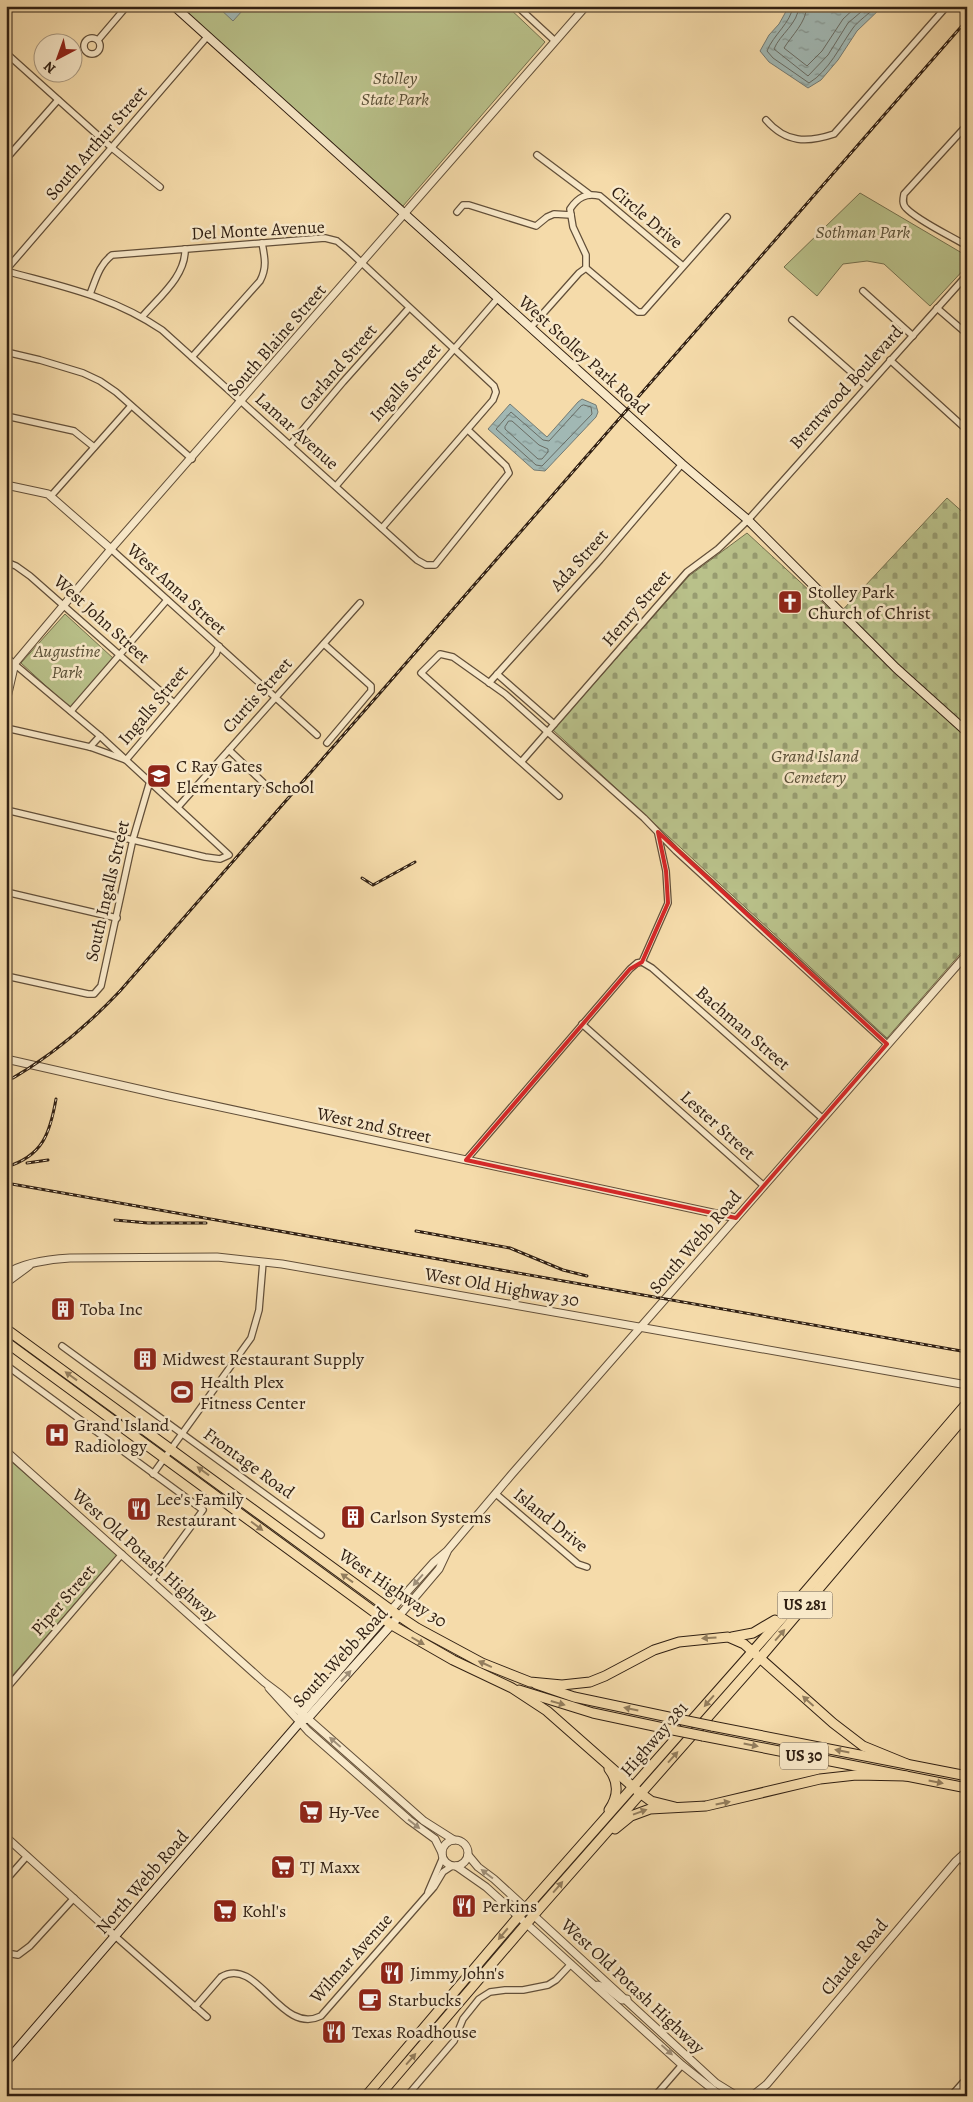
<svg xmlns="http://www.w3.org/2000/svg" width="973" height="2102" font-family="Alegreya,serif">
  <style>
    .cemetery { fill: url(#cemetery-stones); stroke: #75704e }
    .park { fill: #b9c18a; stroke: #75704e }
    .water { fill: url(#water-ripples); stroke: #747b74 }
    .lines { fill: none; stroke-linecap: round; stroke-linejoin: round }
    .shore { stroke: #696c64; stroke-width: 1 }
    .minor-casing { stroke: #624f39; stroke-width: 8 }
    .tertiary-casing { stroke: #624f39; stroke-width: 9 }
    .secondary-casing { stroke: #312013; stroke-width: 10 }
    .primary-casing { stroke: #312013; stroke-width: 11 }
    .trunk-casing { stroke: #312013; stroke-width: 11 }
    .minor { stroke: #f8e8c8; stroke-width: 5.5 }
    .tertiary { stroke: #f8e8c8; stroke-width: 7 }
    .secondary { stroke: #f8e8c8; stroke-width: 8 }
    .primary { stroke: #f5dbaa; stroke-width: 9 }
    .trunk { stroke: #f5dbaa; stroke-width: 9 }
    .rail-casing { stroke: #312013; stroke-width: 3 }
    .rail { stroke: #f8e8c8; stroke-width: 1; stroke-dasharray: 4; stroke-linecap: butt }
    .primary-bridge-casing { stroke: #312013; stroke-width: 11; stroke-linecap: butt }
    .primary-bridge { stroke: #f5dbaa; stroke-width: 9 }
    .oneway { fill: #937e5e }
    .oneway2 { fill: #9e8e77 }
    .marked { fill: none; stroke: #d62828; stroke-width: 4; stroke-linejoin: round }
    .labels { text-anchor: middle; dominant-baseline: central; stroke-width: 5; stroke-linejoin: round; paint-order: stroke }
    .shield { fill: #f8e8c8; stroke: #6d5c49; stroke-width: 1 }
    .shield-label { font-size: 16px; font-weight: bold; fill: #312013 }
    .park-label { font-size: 18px; font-style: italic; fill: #5a5037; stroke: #f8e8c8 }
    .street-label { font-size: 18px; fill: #312013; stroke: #f8e8c8 }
    .poi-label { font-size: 18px; fill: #312013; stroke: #f8e8c8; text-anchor: start }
  </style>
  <defs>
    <pattern id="cemetery-stones" width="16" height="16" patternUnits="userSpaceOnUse" patternTransform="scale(1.25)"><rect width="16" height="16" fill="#b9c18a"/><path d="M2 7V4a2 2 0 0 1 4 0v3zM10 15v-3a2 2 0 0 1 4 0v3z" fill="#979c70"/></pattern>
    <pattern id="water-ripples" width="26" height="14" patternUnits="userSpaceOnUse" patternTransform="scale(1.25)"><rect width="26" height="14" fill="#a1b8b4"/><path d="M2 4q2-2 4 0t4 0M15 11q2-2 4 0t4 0" fill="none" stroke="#849591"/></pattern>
  </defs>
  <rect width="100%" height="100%" fill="#f5dbaa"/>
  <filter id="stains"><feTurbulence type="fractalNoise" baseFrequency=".004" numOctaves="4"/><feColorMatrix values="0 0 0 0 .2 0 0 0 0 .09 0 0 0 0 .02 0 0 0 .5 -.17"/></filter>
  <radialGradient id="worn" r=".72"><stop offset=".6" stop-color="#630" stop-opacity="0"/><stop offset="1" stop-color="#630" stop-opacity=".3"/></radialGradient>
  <path class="cemetery" d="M947,498L967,516V946L887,1038L553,730L689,576L747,533L837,616Z"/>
  <g class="park">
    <path d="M180,6H507L545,42L403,206Z"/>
    <path d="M860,193L967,256V266L930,306L884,264L867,261L843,264L817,296L784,267Z"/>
    <path d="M65,614L114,659L70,708L21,663Z"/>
    <path d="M6,1457L117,1555L6,1683Z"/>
  </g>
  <g class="water">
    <path d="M221,6H240L243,10L233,21L219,8Z"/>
    <path d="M789,6H883L857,31L838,60L821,80L808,88L769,62L760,51L769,35L779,24Z"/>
    <path d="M582,399L596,405L598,412L596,417L545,471L534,470L488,429L510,404L547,437L578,402Z"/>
  </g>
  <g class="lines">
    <g class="shore">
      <path d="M793,6C791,23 773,35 767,51L773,58L809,83C829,71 840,46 853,28C857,22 871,12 877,6"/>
      <path d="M799,6C798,24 780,34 774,49L808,76L828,55L848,23L868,6"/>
      <path d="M807,6C806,23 792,35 784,48L807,66L822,51L843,19L857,6"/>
      <path d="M584,405L591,407L592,414L542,466L536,465L496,429L511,412L543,440L549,441L581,406Z"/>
      <path d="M509,421H512L539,445L548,449V452L542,459H538L505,429V427Z"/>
    </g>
    <defs>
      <g id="minor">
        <path d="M517,6L555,41"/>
        <path d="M6,8L8,6"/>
        <circle cx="92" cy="46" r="8"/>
        <path d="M98,40L127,6"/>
        <path d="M6,53L112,148L160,187"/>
        <path d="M766,120C786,143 807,143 834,134L947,6"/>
        <path d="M967,125L904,194C903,199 902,204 906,208C918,221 951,236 967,246"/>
        <path d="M537,155L589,194"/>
        <path d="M6,159L58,100"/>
        <path d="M457,212L463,205H469L536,226L547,217L554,214L571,215"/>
        <path d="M683,266L600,196C586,193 578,197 570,209L573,227L586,255V268L638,312H643L727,217"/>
        <path d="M6,270L207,37"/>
        <path d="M6,271C63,287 112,296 162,330L417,560L426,565H435L509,473L506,466L468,430"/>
        <path d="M863,291L913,336"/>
        <path d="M90,294C96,279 99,265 112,255L325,238L337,241L349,251L494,386L496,392L493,400L382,528"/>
        <path d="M937,308L967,334"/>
        <path d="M142,317C159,297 186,276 185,249"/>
        <path d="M792,320L867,386"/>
        <path d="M531,327L579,273L586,268"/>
        <path d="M6,352L40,360L83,373L100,381L116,392L192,459"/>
        <path d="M192,357L260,281C267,268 265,258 262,243"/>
        <path d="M890,360L967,430"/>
        <path d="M6,416L74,431L94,447"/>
        <path d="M290,445L343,382L409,308"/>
        <path d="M336,486L498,298"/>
        <path d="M51,496L131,406"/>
        <path d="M111,549L317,735"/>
        <path d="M6,562L16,566L30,576L174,703"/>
        <path d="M324,644L371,686V691L327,743"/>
        <path d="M6,657L100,736L229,855L220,859L205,857L6,810"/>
        <path d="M497,674L554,724"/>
        <path d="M489,683L600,560L682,464"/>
        <path d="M71,711L167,600"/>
        <path d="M6,728L90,747L126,760L216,654L219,646"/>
        <path d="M90,747L100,736"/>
        <path d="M229,750L269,788"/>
        <path d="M522,761L687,572L718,549L748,520L967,275"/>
        <path d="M559,796L421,673L440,654L453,657L505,694L644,818L676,851L887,1044"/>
        <path d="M178,807L360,603"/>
        <path d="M6,892L117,918"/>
        <path d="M642,962L652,968L822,1118"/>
        <path d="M6,976L88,994H94L101,986L133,839L150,781"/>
        <path d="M582,1024L764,1186"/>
        <path d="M466,1160L630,969L637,963L642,962L668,903L666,871L658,834"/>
        <path d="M62,1346L321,1535"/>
        <path d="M6,1365L203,1510L151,1581"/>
        <path d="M153,1474L251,1338L259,1310L263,1262"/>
        <path d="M496,1494L578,1564L587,1567"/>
        <path d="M6,1689L122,1554"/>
        <path d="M960,1857L967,1867"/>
        <path d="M6,1880L27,1856"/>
        <path d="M428,1892L443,1857"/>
        <path d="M115,1936L207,2017"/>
        <path d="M6,1953L18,1955L30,1946L74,1898"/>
        <path d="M195,2007L221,1977C258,1955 280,2036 321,2016L434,1887L443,1872L452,1866"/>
        <path d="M407,2096L454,2041L463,2019L479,1999L490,1992L505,1990H523L548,1985L556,1980L571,1964"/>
        <path d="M655,2096L682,2065"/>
        <path d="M951,2096L967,2078"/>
      </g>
      <g id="tertiary">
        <path d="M6,485L48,494L111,549"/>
        <path d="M6,702L15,663L111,549L586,6"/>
        <path d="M6,1059L169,1096L736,1218"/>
        <path d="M6,1274C22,1263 51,1259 70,1258L217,1257L282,1264L967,1385"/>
        <path d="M6,1283L29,1266"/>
        <path d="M6,1451L264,1682L280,1694L424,1821L454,1840"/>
        <path d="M391,1610L433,1563L447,1551L512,1474L967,954"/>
        <path d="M399,1616L439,1569L447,1552"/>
        <path d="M269,1688L308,1731L409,1820L435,1839L442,1853"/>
        <path d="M6,1837L115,1936"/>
        <circle cx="455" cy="1853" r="13"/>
        <path d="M468,1855L478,1867L494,1879L716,2083L737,2096"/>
        <path d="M456,1866L486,1887L682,2065L721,2096"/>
        <path d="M598,1985L607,1988L622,2000L627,1999"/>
        <path d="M752,2096L767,2084L956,1861L967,1851"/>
      </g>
      <g id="secondary">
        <path d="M174,6L682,464L748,520L896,668L967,732"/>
        <path d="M300,1722L302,1713L391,1610"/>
        <path d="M6,2062L300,1722L308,1718L399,1616"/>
      </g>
      <g id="primary">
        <path d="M536,1684L574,1697L678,1719"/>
        <path d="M519,1690L593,1713L668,1729"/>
        <path d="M712,1726L967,1776"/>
        <path d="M703,1736L967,1788"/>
      </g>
      <g id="trunk">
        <path d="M6,1329L399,1616L417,1628L482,1663L530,1682L562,1685L590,1682L605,1676L654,1650L679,1642L728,1637L744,1644L833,1723L863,1746L907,1764"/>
        <path d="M6,1342L392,1625L453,1660L512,1688L547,1711L640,1793L651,1801L675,1807"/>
        <path d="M732,1637L753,1633L775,1620"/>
        <path d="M609,1810C618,1797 619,1782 609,1769"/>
        <path d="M615,1829L631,1816L650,1809L706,1806L820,1779L856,1775L906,1776"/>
        <path d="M366,2096L518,1917L805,1592L967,1403"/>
        <path d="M379,2096L539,1909L760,1658L967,1414"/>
      </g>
    </defs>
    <use href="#minor" class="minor-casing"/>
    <use href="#tertiary" class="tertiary-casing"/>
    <use href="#secondary" class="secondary-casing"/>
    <use href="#primary" class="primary-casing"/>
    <use href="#trunk" class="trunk-casing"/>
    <use href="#minor" class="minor"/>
    <use href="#tertiary" class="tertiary"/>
    <use href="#secondary" class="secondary"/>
    <use href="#primary" class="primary"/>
    <use href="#trunk" class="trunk"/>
    <defs>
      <g id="rail">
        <path d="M362,878L373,885L415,862"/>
        <path d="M6,1082C49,1058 86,1027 120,991L967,20"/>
        <path d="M27,1163L48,1160"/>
        <path d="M6,1167C43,1156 50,1133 56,1099"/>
        <path d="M6,1183L967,1352"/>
        <path d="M115,1220L148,1223H206"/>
        <path d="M416,1231L510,1248L563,1270L587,1276"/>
      </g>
    </defs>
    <use href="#rail" class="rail-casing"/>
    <use href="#rail" class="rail"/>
    <defs>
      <g id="primary-bridge">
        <path d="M678,1719L712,1726"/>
        <path d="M668,1729L703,1736"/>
      </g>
    </defs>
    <use href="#primary-bridge" class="primary-bridge-casing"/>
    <use href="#primary-bridge" class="primary-bridge"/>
  </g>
  <defs><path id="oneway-solid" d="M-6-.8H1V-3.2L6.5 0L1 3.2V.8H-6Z" transform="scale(1.25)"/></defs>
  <g class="oneway">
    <use href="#oneway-solid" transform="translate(71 1376) rotate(-144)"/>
    <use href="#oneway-solid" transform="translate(203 1471) rotate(-144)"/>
    <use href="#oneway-solid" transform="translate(257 1526) rotate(37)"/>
    <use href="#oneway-solid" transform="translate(347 1578) rotate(-144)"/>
    <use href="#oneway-solid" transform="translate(780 1635) rotate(-49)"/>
    <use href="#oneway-solid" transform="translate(709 1638) rotate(176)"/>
    <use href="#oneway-solid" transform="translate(418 1641) rotate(30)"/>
    <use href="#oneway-solid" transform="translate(485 1664) rotate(-156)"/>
    <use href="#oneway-solid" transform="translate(709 1701) rotate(131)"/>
    <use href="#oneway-solid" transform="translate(808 1701) rotate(-138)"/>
    <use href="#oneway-solid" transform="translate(558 1703) rotate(16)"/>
    <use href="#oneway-solid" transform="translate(631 1709) rotate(-168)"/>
    <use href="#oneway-solid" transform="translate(751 1745) rotate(11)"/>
    <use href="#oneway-solid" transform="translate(842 1751) rotate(-169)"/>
    <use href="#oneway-solid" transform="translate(673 1757) rotate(-48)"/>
    <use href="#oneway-solid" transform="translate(936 1782) rotate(11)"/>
    <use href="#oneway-solid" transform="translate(723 1803) rotate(-11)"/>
    <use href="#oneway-solid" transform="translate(640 1812) rotate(-20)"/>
    <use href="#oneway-solid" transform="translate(558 1887) rotate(-49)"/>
    <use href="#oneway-solid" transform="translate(503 1934) rotate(130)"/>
    <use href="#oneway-solid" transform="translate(411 2059) rotate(-49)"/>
  </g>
  <g class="oneway2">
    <use href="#oneway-solid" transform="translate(418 1580) rotate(131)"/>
    <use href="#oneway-solid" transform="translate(346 1676) rotate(-47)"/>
    <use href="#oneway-solid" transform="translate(335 1742) rotate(-139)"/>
    <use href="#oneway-solid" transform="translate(414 1824) rotate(38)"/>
    <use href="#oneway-solid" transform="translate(487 1874) rotate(-143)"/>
    <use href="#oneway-solid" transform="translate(667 2050) rotate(42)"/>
  </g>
  <path class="marked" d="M658,832L887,1044L736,1218L466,1160L630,969L642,962L668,903L666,871Z"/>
  <defs>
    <symbol id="church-square" viewBox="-11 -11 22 22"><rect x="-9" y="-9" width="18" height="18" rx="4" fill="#8f2418" stroke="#f8e8c8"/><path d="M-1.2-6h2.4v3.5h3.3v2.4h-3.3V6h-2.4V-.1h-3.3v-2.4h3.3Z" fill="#fff"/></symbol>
    <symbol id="school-square" viewBox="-11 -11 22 22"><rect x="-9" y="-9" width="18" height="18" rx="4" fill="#8f2418" stroke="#f8e8c8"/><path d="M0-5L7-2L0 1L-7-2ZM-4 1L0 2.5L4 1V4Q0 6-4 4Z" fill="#fff"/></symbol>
    <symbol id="building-square" viewBox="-11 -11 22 22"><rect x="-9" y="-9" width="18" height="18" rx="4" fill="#8f2418" stroke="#f8e8c8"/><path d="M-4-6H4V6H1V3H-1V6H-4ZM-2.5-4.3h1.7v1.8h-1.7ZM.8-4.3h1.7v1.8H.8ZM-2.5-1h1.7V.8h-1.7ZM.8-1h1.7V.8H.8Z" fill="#fff"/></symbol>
    <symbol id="stadium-square" viewBox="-11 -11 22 22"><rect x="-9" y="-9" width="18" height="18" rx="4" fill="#8f2418" stroke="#f8e8c8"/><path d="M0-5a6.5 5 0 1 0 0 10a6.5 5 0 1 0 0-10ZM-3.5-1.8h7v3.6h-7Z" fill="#fff"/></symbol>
    <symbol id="hospital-square" viewBox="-11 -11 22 22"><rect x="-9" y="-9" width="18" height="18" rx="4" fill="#8f2418" stroke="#f8e8c8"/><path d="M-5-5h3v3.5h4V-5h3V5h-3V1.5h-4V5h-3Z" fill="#fff"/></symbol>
    <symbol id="restaurant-square" viewBox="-11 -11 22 22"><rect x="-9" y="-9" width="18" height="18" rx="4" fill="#8f2418" stroke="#f8e8c8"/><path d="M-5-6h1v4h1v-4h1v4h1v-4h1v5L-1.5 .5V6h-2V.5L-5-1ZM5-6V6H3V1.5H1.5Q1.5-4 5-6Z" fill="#fff"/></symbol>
    <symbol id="supermarket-square" viewBox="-11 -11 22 22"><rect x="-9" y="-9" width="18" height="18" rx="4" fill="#8f2418" stroke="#f8e8c8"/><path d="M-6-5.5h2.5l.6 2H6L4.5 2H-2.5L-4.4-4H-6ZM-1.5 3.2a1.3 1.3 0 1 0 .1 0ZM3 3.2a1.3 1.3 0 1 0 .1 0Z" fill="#fff"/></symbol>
    <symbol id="cafe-square" viewBox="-11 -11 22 22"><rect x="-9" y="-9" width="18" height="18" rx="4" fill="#8f2418" stroke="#f8e8c8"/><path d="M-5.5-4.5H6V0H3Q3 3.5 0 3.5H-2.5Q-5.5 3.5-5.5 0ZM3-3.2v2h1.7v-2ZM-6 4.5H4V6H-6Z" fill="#fff"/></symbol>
  </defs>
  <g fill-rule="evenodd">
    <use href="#church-square" x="776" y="588" width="28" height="28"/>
    <use href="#school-square" x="145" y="762" width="28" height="28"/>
    <use href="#building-square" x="49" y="1295" width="28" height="28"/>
    <use href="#building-square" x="131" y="1345" width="28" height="28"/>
    <use href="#stadium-square" x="168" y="1378" width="28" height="28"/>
    <use href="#hospital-square" x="43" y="1421" width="28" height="28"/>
    <use href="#restaurant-square" x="125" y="1495" width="28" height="28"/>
    <use href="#building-square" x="339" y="1503" width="28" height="28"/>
    <use href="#supermarket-square" x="297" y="1798" width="28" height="28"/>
    <use href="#supermarket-square" x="269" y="1853" width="28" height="28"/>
    <use href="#restaurant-square" x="450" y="1892" width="28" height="28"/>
    <use href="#supermarket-square" x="211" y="1897" width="28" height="28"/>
    <use href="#restaurant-square" x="378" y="1959" width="28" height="28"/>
    <use href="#cafe-square" x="356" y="1986" width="28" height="28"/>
    <use href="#restaurant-square" x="320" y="2018" width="28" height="28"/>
  </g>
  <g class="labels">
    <g class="shield">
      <rect x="777.5" y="1591.5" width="55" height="27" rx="4"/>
      <rect x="780" y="1742.5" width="48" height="27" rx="4"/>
    </g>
    <g class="shield-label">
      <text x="805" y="1605">US 281</text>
      <text x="804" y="1756">US 30</text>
    </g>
    <g class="park-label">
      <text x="395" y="78">Stolley<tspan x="395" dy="21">State Park</tspan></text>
      <text x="863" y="232">Sothman Park</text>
      <text x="67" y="651">Augustine<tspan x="67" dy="21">Park</tspan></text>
      <text x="815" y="756">Grand Island<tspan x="815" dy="21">Cemetery</tspan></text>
    </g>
    <g class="street-label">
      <text transform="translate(96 143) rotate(-49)">South Arthur Street</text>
      <text transform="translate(647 217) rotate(40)">Circle Drive</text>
      <text transform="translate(258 230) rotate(-3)">Del Monte Avenue</text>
      <text transform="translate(276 340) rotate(-49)">South Blaine Street</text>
      <text transform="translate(584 355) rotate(42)">West Stolley Park Road</text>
      <text transform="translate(338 367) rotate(-49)">Garland Street</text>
      <text transform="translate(405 382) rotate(-49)">Ingalls Street</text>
      <text transform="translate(846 387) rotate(-48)">Brentwood Boulevard</text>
      <text transform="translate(297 431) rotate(42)">Lamar Avenue</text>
      <text transform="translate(579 560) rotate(-48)">Ada Street</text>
      <text transform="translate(177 589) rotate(42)">West Anna Street</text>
      <text transform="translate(636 608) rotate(-49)">Henry Street</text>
      <text transform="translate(102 619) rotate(42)">West John Street</text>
      <text transform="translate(257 695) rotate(-48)">Curtis Street</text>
      <text transform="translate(153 705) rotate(-50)">Ingalls Street</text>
      <text transform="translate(107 891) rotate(-77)">South Ingalls Street</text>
      <text transform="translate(743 1028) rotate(41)">Bachman Street</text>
      <text transform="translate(374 1125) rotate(12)">West 2nd Street</text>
      <text transform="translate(718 1125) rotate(42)">Lester Street</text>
      <text transform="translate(695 1242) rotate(-49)">South Webb Road</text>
      <text transform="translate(502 1287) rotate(10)">West Old Highway 30</text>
      <text transform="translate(249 1463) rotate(36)">Frontage Road</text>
      <text transform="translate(551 1520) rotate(39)">Island Drive</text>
      <text transform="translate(145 1555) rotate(42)">West Old Potash Highway</text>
      <text transform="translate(393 1588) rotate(34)">West Highway 30</text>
      <text transform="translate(63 1600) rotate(-49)">Piper Street</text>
      <text transform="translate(340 1657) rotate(-47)">South Webb Road</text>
      <text transform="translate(654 1739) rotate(-49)">Highway 281</text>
      <text transform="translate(142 1882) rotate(-49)">North Webb Road</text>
      <text transform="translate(854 1957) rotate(-50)">Claude Road</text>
      <text transform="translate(351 1958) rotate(-48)">Wilmar Avenue</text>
      <text transform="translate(633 1986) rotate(43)">West Old Potash Highway</text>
    </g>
    <g class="poi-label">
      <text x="808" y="592">Stolley Park<tspan x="808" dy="21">Church of Christ</tspan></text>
      <text x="176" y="766">C Ray Gates<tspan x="176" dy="21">Elementary School</tspan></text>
      <text x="80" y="1309">Toba Inc</text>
      <text x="162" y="1359">Midwest Restaurant Supply</text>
      <text x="200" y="1382">Health Plex<tspan x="200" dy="21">Fitness Center</tspan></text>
      <text x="74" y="1425">Grand Island<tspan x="74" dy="21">Radiology</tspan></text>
      <text x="156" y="1499">Lee's Family<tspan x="156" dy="21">Restaurant</tspan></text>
      <text x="370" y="1517">Carlson Systems</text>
      <text x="328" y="1812">Hy-Vee</text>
      <text x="300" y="1867">TJ Maxx</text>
      <text x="482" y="1906">Perkins</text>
      <text x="242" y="1911">Kohl's</text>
      <text x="410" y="1973">Jimmy John's</text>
      <text x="388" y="2000">Starbucks</text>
      <text x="352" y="2032">Texas Roadhouse</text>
    </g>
  </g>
  <rect width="973" height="2102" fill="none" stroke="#f5dbaa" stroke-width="25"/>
  <rect x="8" y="8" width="958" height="2087" fill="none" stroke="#312013" stroke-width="2.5"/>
  <rect x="12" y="12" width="948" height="2077" fill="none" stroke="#312013"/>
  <g transform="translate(58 58) rotate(221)"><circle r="24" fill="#f8e8c8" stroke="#a89880"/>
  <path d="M0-4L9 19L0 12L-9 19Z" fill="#8f2418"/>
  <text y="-8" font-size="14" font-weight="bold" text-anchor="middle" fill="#312013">N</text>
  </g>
  <rect width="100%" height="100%" filter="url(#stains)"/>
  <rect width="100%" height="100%" fill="url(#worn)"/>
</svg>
